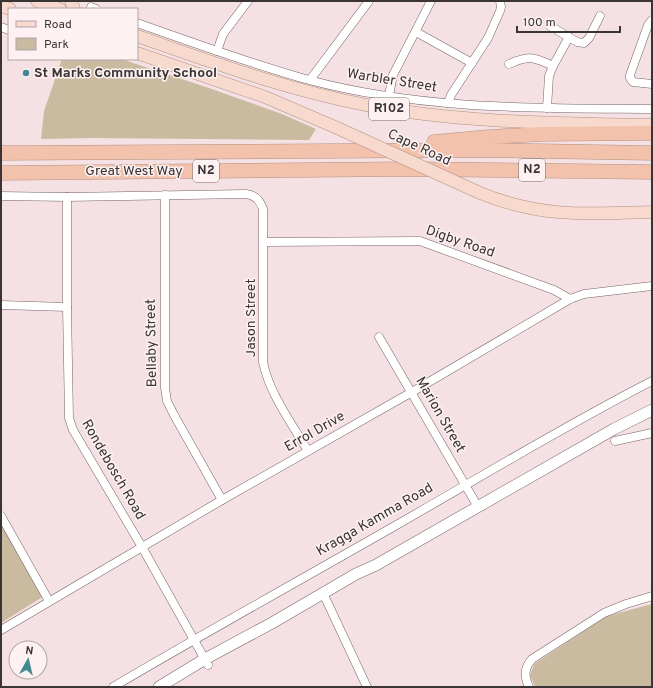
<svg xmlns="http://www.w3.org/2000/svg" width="653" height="688" font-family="Overpass,sans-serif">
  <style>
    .green { fill: #caba9f }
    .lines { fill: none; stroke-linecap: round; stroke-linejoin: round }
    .minor-casing { stroke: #756465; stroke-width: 9 }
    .secondary-casing { stroke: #756465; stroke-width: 12 }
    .primary-casing { stroke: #b29082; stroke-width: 13 }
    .motorway-casing { stroke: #b29082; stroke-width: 15 }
    .minor { stroke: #fff; stroke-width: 8 }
    .secondary { stroke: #fff; stroke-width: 11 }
    .primary { stroke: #f7dacd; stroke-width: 12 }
    .motorway { stroke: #f2c2ac; stroke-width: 14 }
    .primary-bridge-casing { stroke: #b29082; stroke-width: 13; stroke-linecap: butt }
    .primary-bridge { stroke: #f7dacd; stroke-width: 12 }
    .poi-dot { fill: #428a90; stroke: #fdf1f2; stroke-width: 1.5 }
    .labels { text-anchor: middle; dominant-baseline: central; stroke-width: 3; stroke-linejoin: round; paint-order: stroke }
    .shield { fill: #fdf1f2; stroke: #756d6d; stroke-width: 1 }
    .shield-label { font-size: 13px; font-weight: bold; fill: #3b3434 }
    .poi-label { font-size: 14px; font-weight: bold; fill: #3b3434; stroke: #fdf1f2; text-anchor: start }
    .street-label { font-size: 14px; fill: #3b3434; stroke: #fdf1f2 }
  </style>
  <rect width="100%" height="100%" fill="#f5e1e3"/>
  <g class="green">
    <path d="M62,59H121L206,87L282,114L316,129L309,140L92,138L41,139L44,111Z"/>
    <path d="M1,523L44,596L1,623Z"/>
    <path d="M652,604V685L648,687H535L530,675L534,664L607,616Z"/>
  </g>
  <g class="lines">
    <defs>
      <g id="minor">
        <path d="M91,7L96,9"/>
        <path d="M652,20L648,25L630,75V78L633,82L652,84"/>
        <path d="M137,23C194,43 251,64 309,80C421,110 537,108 652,109"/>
        <path d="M550,26L577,42L584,43L589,38L600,16"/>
        <path d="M1,27L9,30"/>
        <path d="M416,32L472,63"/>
        <path d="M217,51L223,34L248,1"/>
        <path d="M509,64C529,55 534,57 553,66"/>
        <path d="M310,80L369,1"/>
        <path d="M389,95L393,75L431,1"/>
        <path d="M448,103L451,95L488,38L500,11L501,7L500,1"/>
        <path d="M547,108L549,76L553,66L569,37"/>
        <path d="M165,195V388L167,401L174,415L222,500"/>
        <path d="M1,196L67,197L246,194C255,195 260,200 263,209V362C269,393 292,424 308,451"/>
        <path d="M67,197V307L69,418L73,430L142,547L208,665"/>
        <path d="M264,242L420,241L554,290L570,299"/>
        <path d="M1,305L67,307"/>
        <path d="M379,337L478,507"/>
        <path d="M615,441L652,433"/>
        <path d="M1,516L49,601"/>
        <path d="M323,593L367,687"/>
        <path d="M1,630L222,500L412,392L570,299L584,294L652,286"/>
        <path d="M113,687C208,631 304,578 400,523C484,475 566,425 652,381"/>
        <path d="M529,687C524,676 524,668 532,659L604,613L626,604L652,596"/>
      </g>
      <path id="secondary" d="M159,687L205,659L272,623L356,574L376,565L614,429L652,410"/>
      <g id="primary">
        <path d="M37,1L60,9"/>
        <path d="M71,1L74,9"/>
        <path d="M1,6L10,9"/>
        <path d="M137,36C212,62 287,90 366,105C460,123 556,123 652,125"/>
        <path d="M137,53L265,97L335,127"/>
        <path d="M480,193C541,218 588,214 652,212"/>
      </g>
      <g id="motorway">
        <path d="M434,142L489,137L541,134L652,133"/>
        <path d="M1,153L474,150L652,153"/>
        <path d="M1,173L412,169L652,172"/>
      </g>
    </defs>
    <use href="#minor" class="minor-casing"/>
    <use href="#secondary" class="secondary-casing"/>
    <use href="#primary" class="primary-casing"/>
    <use href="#motorway" class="motorway-casing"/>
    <use href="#minor" class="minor"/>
    <use href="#secondary" class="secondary"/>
    <use href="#primary" class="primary"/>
    <use href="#motorway" class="motorway"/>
    <defs>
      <path id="primary-bridge" d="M335,127L480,193"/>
    </defs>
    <use href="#primary-bridge" class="primary-bridge-casing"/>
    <use href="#primary-bridge" class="primary-bridge"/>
  </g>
  <circle class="poi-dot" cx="26" cy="73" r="4"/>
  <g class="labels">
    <g class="shield">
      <rect x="369" y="98" width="40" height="22" rx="3"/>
      <rect x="519" y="159" width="26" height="22" rx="3"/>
      <rect x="193" y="160" width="26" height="22" rx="3"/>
    </g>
    <g class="shield-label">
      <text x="389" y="109">R102</text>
      <text x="532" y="170">N2</text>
      <text x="206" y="171">N2</text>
    </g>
    <g class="poi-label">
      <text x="34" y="73">St Marks Community School</text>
    </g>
    <g class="street-label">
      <text transform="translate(392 81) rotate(9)">Warbler Street</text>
      <text transform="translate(419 148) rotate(25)">Cape Road</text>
      <text x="134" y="171">Great West Way</text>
      <text transform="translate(460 242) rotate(19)">Digby Road</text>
      <text transform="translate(251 318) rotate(-90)">Jason Street</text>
      <text transform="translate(152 343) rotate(-91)">Bellaby Street</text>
      <text transform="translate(440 415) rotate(60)">Marion Street</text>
      <text transform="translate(315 432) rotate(-30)">Errol Drive</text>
      <text transform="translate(113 470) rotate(60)">Rondebosch Road</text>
      <text transform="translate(375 520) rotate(-30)">Kragga Kamma Road</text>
    </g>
  </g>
  <rect width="653" height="688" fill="none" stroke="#3b3434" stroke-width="4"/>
  <rect x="8" y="8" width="130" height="52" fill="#fdf1f2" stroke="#afa5a6"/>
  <rect x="16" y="21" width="20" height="6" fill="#f7dacd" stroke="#afa5a6"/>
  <text x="44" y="28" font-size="12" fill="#3b3434">Road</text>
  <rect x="16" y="38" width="20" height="12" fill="#caba9f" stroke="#afa5a6"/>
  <text x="44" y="48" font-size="12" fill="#3b3434">Park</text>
  <g transform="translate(28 660) rotate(8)"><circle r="19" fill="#fdf1f2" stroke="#afa5a6"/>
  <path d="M0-3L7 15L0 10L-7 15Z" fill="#428a90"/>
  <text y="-6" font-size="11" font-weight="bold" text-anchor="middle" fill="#3b3434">N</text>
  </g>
  <path d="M517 26v6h103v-6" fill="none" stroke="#3b3434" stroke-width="2"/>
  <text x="523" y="26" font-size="12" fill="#3b3434" stroke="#fdf1f2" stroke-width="3" paint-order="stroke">100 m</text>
</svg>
